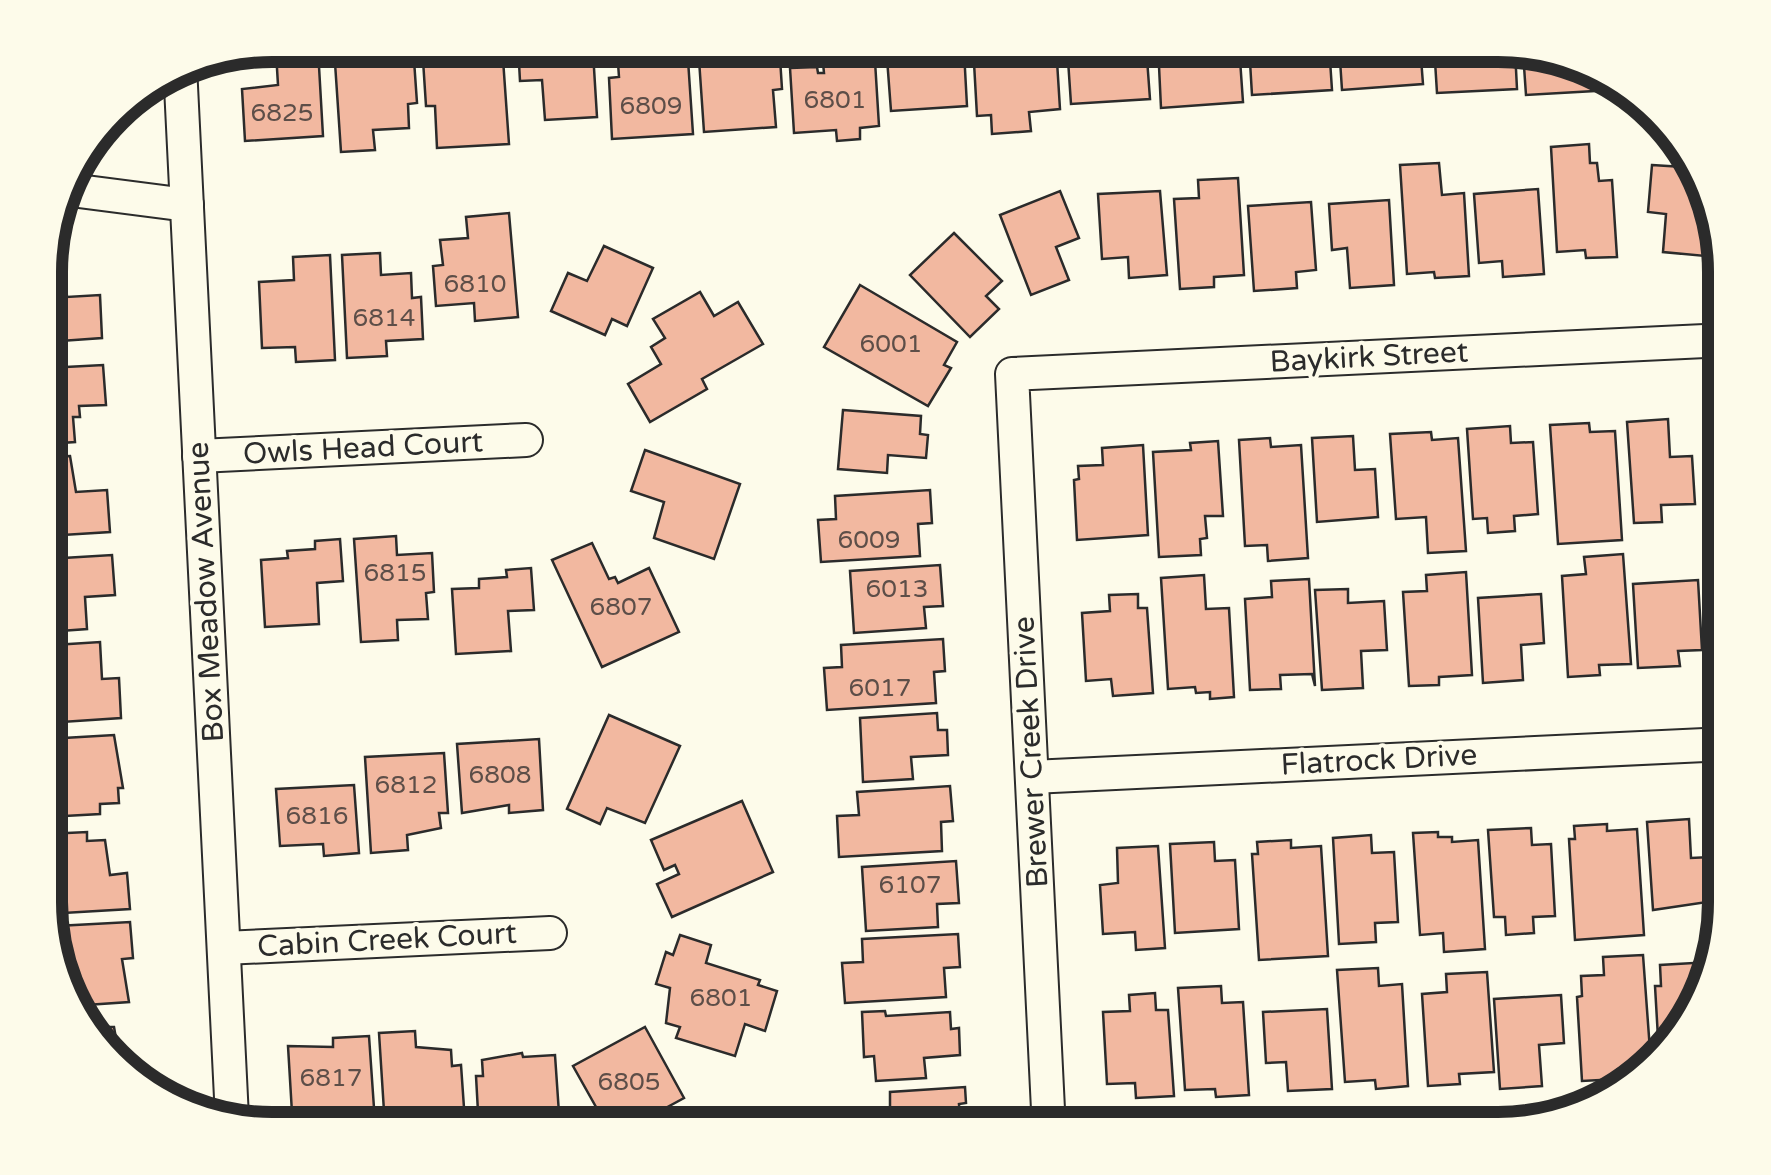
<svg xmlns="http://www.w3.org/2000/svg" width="1771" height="1175" font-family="'Varela Round',sans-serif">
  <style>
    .building { fill: #f2b8a0; stroke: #2b2b2b; stroke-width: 2.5 }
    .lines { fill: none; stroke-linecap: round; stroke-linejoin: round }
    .street-casing { stroke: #2b2b2b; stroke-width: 36 }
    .street { stroke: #fdfbea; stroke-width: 32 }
    .labels { text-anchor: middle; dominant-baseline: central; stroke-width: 8; stroke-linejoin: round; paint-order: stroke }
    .number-label { font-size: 25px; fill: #5d4e48 }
    .street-label { font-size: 30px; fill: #2b2b2b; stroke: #fdfbea }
    .rim { fill: none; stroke: #2b2b2b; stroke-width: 12 }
  </style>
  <rect width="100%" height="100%" fill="#fdfbea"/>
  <g class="building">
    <path d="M376,45L378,63L414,60L417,103L408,104L409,128L373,130L375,150L341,152L334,48Z"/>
    <path d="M459,45H502L509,144L437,148L435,106H426L423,60L460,57Z"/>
    <path d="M518,45H567V54L593,52L597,117L545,120L542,80L520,81Z"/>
    <path d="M645,45H687L693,134L612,139L609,78L619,77L618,63L646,61Z"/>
    <path d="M698,45H742L743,60L780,58L782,89L773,90L776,127L704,132Z"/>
    <path d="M829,45H874L879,126L860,128V139L837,141L836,130L794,133L790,68L817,67L818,73H824L823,63L830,62Z"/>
    <path d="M886,45H938L939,53L964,51L967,106L891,111Z"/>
    <path d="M973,45H1056L1060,109L1029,112L1031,131L992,134L991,115L977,116Z"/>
    <path d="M1067,45H1146L1150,99L1071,104Z"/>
    <path d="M1158,45H1239L1243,102L1161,108Z"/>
    <path d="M1249,45H1329L1332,90L1252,95Z"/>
    <path d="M1339,45H1420L1423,84L1342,90Z"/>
    <path d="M1434,45H1499L1515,50L1517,89L1437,93Z"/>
    <path d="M318,49L323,136L245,141L242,89L278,85L276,52Z"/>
    <path d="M1523,52L1611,79L1612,90L1526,95Z"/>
    <path d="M1589,144L1590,163H1597L1599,181L1612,180L1617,257L1586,258L1585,250L1557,252L1551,147Z"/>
    <path d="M1439,163L1442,195L1464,193L1469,276L1435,278L1434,272L1407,274L1400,165Z"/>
    <path d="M1652,165L1699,168L1710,205L1705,256L1663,252L1666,214L1648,212Z"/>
    <path d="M1238,178L1244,275L1214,277V287L1180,289L1174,199L1199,198L1198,180Z"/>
    <path d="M1538,189L1544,274L1503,277L1502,261L1479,263L1474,194Z"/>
    <path d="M1060,191L1079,238L1056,247L1069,280L1031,295L1000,215Z"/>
    <path d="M1160,191L1167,275L1129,278L1128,257L1102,259L1098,194Z"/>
    <path d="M1389,200L1394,285L1350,288L1347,248L1332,250L1329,204Z"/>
    <path d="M1311,202L1316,270L1296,272L1297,288L1254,291L1248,206Z"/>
    <path d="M509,213L518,317L475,321L474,303L436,306L433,266L443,265L440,240L468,238L466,217Z"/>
    <path d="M954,233L1002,281L986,296L999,309L970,337L910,275Z"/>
    <path d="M604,246L653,268L627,326L612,319L605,335L551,311L568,273L587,281Z"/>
    <path d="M380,253L381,275L411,273L412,298L421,297L423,339L386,341L387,356L347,358L342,255Z"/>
    <path d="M330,255L335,360L296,362L295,347L262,348L259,282L294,280L293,257Z"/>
    <path d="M64,258L67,297L100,295L102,338L47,342V259Z"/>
    <path d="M860,285L957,342L944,365L951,368L928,406L824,347Z"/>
    <path d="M700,292L714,316L738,302L763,344L702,379L707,389L650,422L628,384L661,364L651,347L665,338L653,319Z"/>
    <path d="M103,365L106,405L79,406L80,417H73L75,442L47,444V368Z"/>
    <path d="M843,410L921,416L920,434L928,435L926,458L888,455L887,473L838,469Z"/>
    <path d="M1668,419L1670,457L1692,456L1695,504L1661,505L1662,522L1634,523L1627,422Z"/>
    <path d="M1589,423L1590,432L1615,431L1622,540L1558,544L1550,425Z"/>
    <path d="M1510,426L1511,443L1533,442L1538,514L1514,516L1515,531L1488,533L1487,518L1473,519L1467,429Z"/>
    <path d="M1431,432L1432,440L1458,438L1466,551L1428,553L1426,517L1396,519L1390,434Z"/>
    <path d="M1353,436L1355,470L1375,469L1378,517L1317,522L1312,438Z"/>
    <path d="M1270,438L1271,447L1301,445L1308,558L1268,561L1267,545L1245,546L1239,440Z"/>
    <path d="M1218,441L1223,516H1205L1207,538L1200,539L1201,555L1159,557L1153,452L1191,450L1190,443Z"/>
    <path d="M1143,445L1148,535L1077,540L1074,480L1079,479L1078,466L1103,465L1102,448Z"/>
    <path d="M645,450L740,484L714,559L654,538L664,502L631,491Z"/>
    <path d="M70,456L76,492L107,490L110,532L47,536V457Z"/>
    <path d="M930,490L932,523L918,524L920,556L821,562L818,520L836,519L835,496Z"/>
    <path d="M396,536L397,555L432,553L434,592L426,593L428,619L397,620L398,640L361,642L354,539Z"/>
    <path d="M340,539L343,581L317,583L319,624L265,627L261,560L288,558L287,551L315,549V541Z"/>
    <path d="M592,543L609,579L615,577L618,583L649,568L679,632L602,667L552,560Z"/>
    <path d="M1623,554L1631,664L1599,665L1600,675L1568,677L1562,576L1586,574L1584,557Z"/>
    <path d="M112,555L115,595L85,597L87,629L47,632V559Z"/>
    <path d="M940,565L943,606L924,607L926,628L854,633L850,571Z"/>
    <path d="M531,568L534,610L508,611L511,651L456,654L452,589L479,588V579L507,577L506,570Z"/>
    <path d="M1466,572L1472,675L1439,677V685L1409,686L1403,592L1427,591L1426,575Z"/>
    <path d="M1204,575L1206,609L1229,608L1234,697L1210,699V692L1196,693L1195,687L1168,689L1161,578Z"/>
    <path d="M1309,579L1315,686L1312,674L1280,675L1281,689L1250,690L1245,599L1272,597L1271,581Z"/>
    <path d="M1698,580L1702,650L1678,651L1680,666L1638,668L1633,584Z"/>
    <path d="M1348,589V603L1384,601L1387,650L1361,651L1363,688L1322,690L1315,590Z"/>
    <path d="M1138,594V608H1147L1153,693L1113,696L1111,679L1086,681L1082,613L1110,611L1109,595Z"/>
    <path d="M1541,594L1544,643L1521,645L1523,680L1483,683L1478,598Z"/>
    <path d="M943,639L945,671L934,672L936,703L827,710L824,668L842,667L841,645Z"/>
    <path d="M100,642L102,679L119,678L121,718L47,723V654H54V645Z"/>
    <path d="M937,713L938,730H947L948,755L911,757L913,779L863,782L860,718Z"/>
    <path d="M609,715L680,746L645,823L607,808L600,824L567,809Z"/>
    <path d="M114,735L123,788H118L119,803L100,804V814L47,817V739Z"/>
    <path d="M539,739L543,810L509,813V805L462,813L457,744Z"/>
    <path d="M444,753L448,813H439L441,828L407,835L408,850L371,853L365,757Z"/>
    <path d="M354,785L359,853L324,856L323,844L280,846L276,789Z"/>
    <path d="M950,786L953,821L941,822L942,851L839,857L837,816L859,815L857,792Z"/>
    <path d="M742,801L773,872L672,917L657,884L679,874L675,865L664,870L651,840Z"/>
    <path d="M1689,819L1691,858L1711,857L1714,901L1653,910L1647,822Z"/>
    <path d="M1607,824V831L1637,829L1644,935L1575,940L1569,839H1575L1574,826Z"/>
    <path d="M1531,828L1532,845L1551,844L1555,916L1533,917L1534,933L1506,935L1505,917H1494L1488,830Z"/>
    <path d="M87,832V841L105,840L110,875L127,873L130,909L47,914V834Z"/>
    <path d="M1438,832V837H1452V842L1478,840L1485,949L1444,952L1443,933L1420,935L1413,833Z"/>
    <path d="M1371,835L1372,853L1394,852L1398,922L1375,923L1376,942L1339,944L1333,838Z"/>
    <path d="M1291,840V848L1321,846L1328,956L1259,960L1252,854H1258L1257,842Z"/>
    <path d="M1214,842L1215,861L1235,860L1239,929L1175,933L1170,844Z"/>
    <path d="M1158,846L1165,948L1136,950L1135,932L1103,934L1100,885L1118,883L1117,848Z"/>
    <path d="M956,861L959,903L937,904L938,927L866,931L862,867Z"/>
    <path d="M130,922L133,958L122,959L129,1002L72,1006L59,968L57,926Z"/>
    <path d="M958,934L960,967L944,968L946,997L845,1003L842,963L863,962L862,939Z"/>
    <path d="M680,935L711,945L706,963L760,980L758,985L777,991L765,1031L745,1024L735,1056L676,1038L680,1027L666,1023L670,988L656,984L666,952L673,955Z"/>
    <path d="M1643,955L1651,1064L1618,1069L1619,1079L1582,1081L1577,997L1582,996L1581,976L1604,975L1603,957Z"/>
    <path d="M1710,962L1687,1029L1659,1055L1655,986H1661L1660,965Z"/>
    <path d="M1378,968L1379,986L1402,984L1408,1086L1376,1089L1375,1080L1345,1082L1337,970Z"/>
    <path d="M1487,972L1494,1072L1459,1074L1460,1084L1428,1086L1422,994L1447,992L1446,974Z"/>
    <path d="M1221,986L1222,1003L1243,1002L1249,1095L1216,1097L1215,1089L1185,1090L1178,988Z"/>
    <path d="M1155,993L1156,1010H1168L1174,1096L1136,1098L1135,1083L1107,1084L1103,1012L1130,1011L1129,995Z"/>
    <path d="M1561,995L1564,1043L1539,1045L1542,1086L1500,1089L1494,999Z"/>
    <path d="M1327,1009L1332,1089L1288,1091L1286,1062L1266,1063L1263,1012Z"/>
    <path d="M885,1011L886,1016L950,1012L951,1029L959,1028L960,1055L924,1058L926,1078L876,1081L874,1056L864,1057L862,1012Z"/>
    <path d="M96,1017L97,1027H114L120,1061L136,1060L138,1083L77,1018Z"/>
    <path d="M645,1027L684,1098L625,1130H609L573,1066Z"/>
    <path d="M415,1031L416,1047L451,1050L452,1066L461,1065L465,1122L385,1127L379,1033Z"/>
    <path d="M369,1036L374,1108L292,1113L288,1046L333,1047V1038Z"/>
    <path d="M522,1053L523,1057L555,1055L560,1128L479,1130L476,1076H483L482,1060Z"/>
    <path d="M965,1087L966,1103L959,1104L961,1130H853L852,1117L870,1116V1108L890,1107V1092Z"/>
  </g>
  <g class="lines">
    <defs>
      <g id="street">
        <path d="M180,66L232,1118"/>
        <path d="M63,189L187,205"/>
        <path d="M199,456L526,440"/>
        <path d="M1032,777L1726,744"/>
        <path d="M224,948L550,933"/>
        <path d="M1049,1130L1012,374L1726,340"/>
      </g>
    </defs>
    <use href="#street" class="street-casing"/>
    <use href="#street" class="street"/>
  </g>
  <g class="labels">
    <g class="number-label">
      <text x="835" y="100">6801</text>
      <text x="651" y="106">6809</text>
      <text x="282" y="113">6825</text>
      <text x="475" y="284">6810</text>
      <text x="384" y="318">6814</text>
      <text x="891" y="344">6001</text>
      <text x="869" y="540">6009</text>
      <text x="395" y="573">6815</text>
      <text x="897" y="589">6013</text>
      <text x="621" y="607">6807</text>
      <text x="880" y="688">6017</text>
      <text x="500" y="775">6808</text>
      <text x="406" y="785">6812</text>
      <text x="317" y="816">6816</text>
      <text x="910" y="885">6107</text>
      <text x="721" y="998">6801</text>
      <text x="331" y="1078">6817</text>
      <text x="629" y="1082">6805</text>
    </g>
    <g class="street-label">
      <text transform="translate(1369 357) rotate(-3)">Baykirk Street</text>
      <text transform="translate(363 448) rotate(-3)">Owls Head Court</text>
      <text transform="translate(206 592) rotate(-93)">Box Meadow Avenue</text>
      <text transform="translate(1031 752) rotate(-93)">Brewer Creek Drive</text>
      <text transform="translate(1379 760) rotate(-3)">Flatrock Drive</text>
      <text transform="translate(387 940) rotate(-3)">Cabin Creek Court</text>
    </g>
  </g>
  <path d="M0 0H1771V1175H0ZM272 62H1498A210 210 0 0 1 1708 272V902A210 210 0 0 1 1498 1112H272A210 210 0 0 1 62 902V272A210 210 0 0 1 272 62Z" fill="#fdfbea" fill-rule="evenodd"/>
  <path class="rim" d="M272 62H1498A210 210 0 0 1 1708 272V902A210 210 0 0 1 1498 1112H272A210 210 0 0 1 62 902V272A210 210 0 0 1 272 62Z"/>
</svg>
